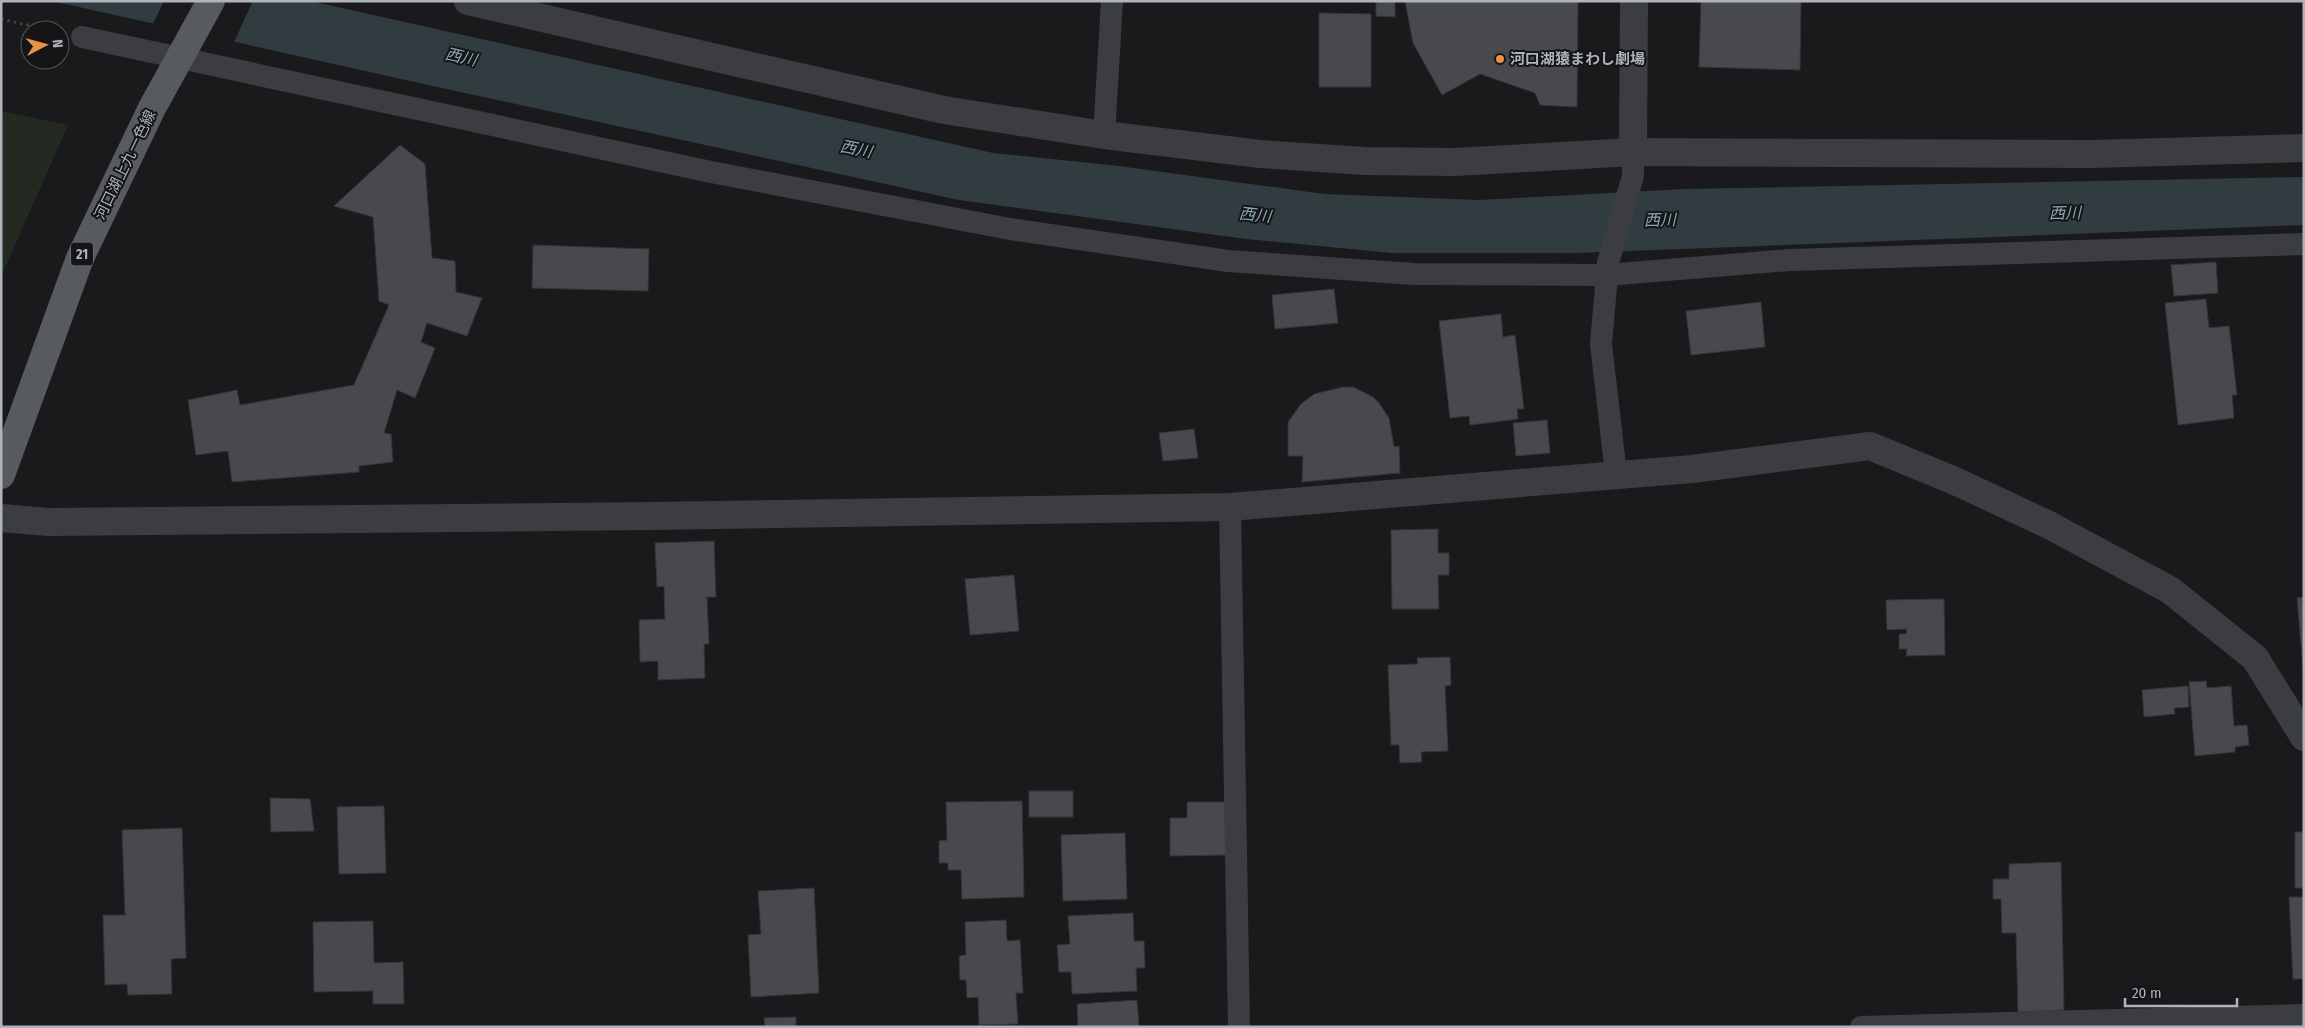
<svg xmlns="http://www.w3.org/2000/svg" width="2305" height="1028" font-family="'Fira Sans Condensed','Noto Sans JP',sans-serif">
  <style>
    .green { fill: #222a22 }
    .water { fill: #303c40 }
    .pier { fill: #1a1a1c }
    .building { fill: #47494c; stroke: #343538 }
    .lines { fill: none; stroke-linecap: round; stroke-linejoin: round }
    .path { stroke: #414448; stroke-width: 3; stroke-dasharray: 2.5 4; stroke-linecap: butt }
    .service { stroke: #3b3d41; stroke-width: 22 }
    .minor { stroke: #3b3d41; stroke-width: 28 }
    .primary { stroke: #575b60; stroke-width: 28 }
    .poi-dot { fill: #e89346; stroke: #151517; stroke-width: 2 }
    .labels { text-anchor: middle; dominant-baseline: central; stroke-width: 4; stroke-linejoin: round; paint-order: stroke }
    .shield { fill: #151517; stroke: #7f848a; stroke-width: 1 }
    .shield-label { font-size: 14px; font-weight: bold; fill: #adb4bb }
    .poi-label { font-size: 15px; font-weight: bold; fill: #adb4bb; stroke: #151517; text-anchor: start }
    .street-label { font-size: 15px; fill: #adb4bb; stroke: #151517 }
    .water-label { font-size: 16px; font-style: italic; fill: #87a7b3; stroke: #151517 }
  </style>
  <rect width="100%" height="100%" fill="#1a1a1c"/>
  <path class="green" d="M1,111L68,125L1,277Z"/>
  <path class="water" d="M52,1H310L993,153L1119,166L1324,194L1478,200L1685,189L2304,177V225L1578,253H1392L1246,239L959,200L419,83Z"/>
  <path class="pier" d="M164,1H253L233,44L152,26Z"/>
  <g class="building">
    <path d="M1360,1H1395V17L1376,16V2Z"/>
    <path d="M1405,1H1578L1577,107L1540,105L1535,93L1480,74L1442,95L1413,43Z"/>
    <path d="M1701,1H1801L1800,70L1699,67Z"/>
    <path d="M1319,13L1371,14V87H1319Z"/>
    <path d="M400,145L425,164L432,258L455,261L456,292L482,298L467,336L427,323L421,342L435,348L415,398L397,390L384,433L391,434L393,462L359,466V472L232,482L228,451L196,455L188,400L237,390L240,405L354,385L389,305L379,301L373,217L334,206Z"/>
    <path d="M533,245L649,249L648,291L532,288Z"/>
    <path d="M2216,262L2218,293L2174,296L2171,265Z"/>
    <path d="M1334,289L1338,323L1275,329L1272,295Z"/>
    <path d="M2206,299L2209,328L2229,326L2237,395H2232L2234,418L2178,425L2165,303Z"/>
    <path d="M1761,302L1765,347L1691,355L1686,311Z"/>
    <path d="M1501,314L1503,337L1515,335L1524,409H1517L1518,419L1470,425L1469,416L1450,418L1439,321Z"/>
    <path d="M1343,387H1353L1373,397L1379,403L1389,418L1394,447L1399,446L1400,473L1302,482L1303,456H1288V422L1301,404L1314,394Z"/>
    <path d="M1547,420L1550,453L1516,456L1513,423Z"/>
    <path d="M1194,429L1198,458L1163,461L1159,433Z"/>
    <path d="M1438,529V553H1449V575H1438L1439,609H1392L1391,530Z"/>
    <path d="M714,541L716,597H707L709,644H704L705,678L658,680V661L640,662L639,620L665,619L664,586L657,587L655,543Z"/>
    <path d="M1014,575L1019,631L970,635L965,579Z"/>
    <path d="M2304,597V679L2297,598Z"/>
    <path d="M1944,599L1945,655L1906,656L1907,649H1899V634H1906L1907,629L1887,630L1886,600Z"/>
    <path d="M1450,657L1451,685L1445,686L1448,751L1421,752L1422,762L1400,763L1399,745H1391L1388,665L1418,664L1417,658Z"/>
    <path d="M2206,681L2207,688L2231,686L2234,726L2247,725L2249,745L2235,747V752L2195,756L2189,682Z"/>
    <path d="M2188,686L2189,707L2174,708L2175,714L2144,717L2142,690Z"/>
    <rect x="1029" y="791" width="44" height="26"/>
    <path d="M270,798L310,799L314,831L271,832Z"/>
    <path d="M1022,801L1024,897L962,899L961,870H948V863H939V841L947,840L946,802Z"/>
    <path d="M1187,802H1226V855L1170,856V818H1187Z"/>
    <path d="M384,806L386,873L339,874L337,807Z"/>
    <path d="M182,828L186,958L171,959L172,994L128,995L127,984L105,985L103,915H125L122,830Z"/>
    <rect x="2295" y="832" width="9" height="56"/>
    <path d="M1125,833L1127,899L1063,901L1061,835Z"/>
    <path d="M2061,862L2064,1010L2018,1012L2016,933H2002L2001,899H1993V879H2009V864Z"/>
    <path d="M814,888L819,993L751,997L748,935L761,934L758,891Z"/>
    <path d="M2289,897H2304V979H2293Z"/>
    <path d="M1133,913L1134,941H1144L1145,968H1136L1137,991L1072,994L1071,972H1059L1057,945L1070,944L1068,916Z"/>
    <path d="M1006,920L1007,941L1020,940L1023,993H1016L1018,1024L979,1025L978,997L967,998L966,980H960L959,956L966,955L965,922Z"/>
    <path d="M373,921L374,963L403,962L404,1004H373V991L314,992L313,922Z"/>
    <path d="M1137,1000L1139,1027H1078L1077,1004Z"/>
    <path d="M796,1017V1027H765L764,1018Z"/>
  </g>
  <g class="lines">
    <path class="path" d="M1,19L50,30"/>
    <g class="service">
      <path d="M82,37L711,172L1010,229L1228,261L1414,274L1606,275L1790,260L2304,244"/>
      <path d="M1104,135L1112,1"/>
      <path d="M1616,474L1601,344L1608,263L1633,176V152"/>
      <path d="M1230,507L1239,1027"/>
      <path d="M1861,1027L2304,1015"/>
    </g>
    <g class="minor">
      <path d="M468,1L944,110L1104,135L1260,154L1365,161L1455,162L1633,152L2092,154L2304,148"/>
      <path d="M1633,152L1634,1"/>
      <path d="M1,518L49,522L652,516L1230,507L1692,469L1870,446L1955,481L2049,525L2170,590L2255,658L2304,737"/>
    </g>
    <path class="primary" d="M1,475L80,258L152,108L211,1"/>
  </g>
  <circle class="poi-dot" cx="1500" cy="59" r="5"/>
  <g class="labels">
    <rect class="shield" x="71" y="242.5" width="22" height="23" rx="4"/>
    <g class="shield-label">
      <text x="82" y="254">21</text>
    </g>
    <g class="poi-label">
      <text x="1510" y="59">河口湖猿まわし劇場</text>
    </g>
    <g class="street-label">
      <text transform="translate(125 165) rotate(-64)">河口湖上九一色線</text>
    </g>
    <g class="water-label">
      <text transform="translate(461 57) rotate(13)">西川</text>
      <text transform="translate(856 149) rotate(11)">西川</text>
      <text transform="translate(2065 213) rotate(-1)">西川</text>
      <text transform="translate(1255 215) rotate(6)">西川</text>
      <text transform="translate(1660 220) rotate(-1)">西川</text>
    </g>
  </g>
  <rect width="2305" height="1028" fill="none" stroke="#adb4bb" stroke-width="5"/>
  <g transform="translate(45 45) rotate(84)"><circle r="24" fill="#151517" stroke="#525559"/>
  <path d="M0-4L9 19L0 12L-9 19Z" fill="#e89346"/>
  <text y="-8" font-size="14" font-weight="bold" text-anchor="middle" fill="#adb4bb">N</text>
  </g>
  <path d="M2125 998v8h112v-8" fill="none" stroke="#adb4bb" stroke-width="2.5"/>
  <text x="2132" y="998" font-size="15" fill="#adb4bb" stroke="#151517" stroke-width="4" paint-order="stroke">20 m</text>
</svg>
